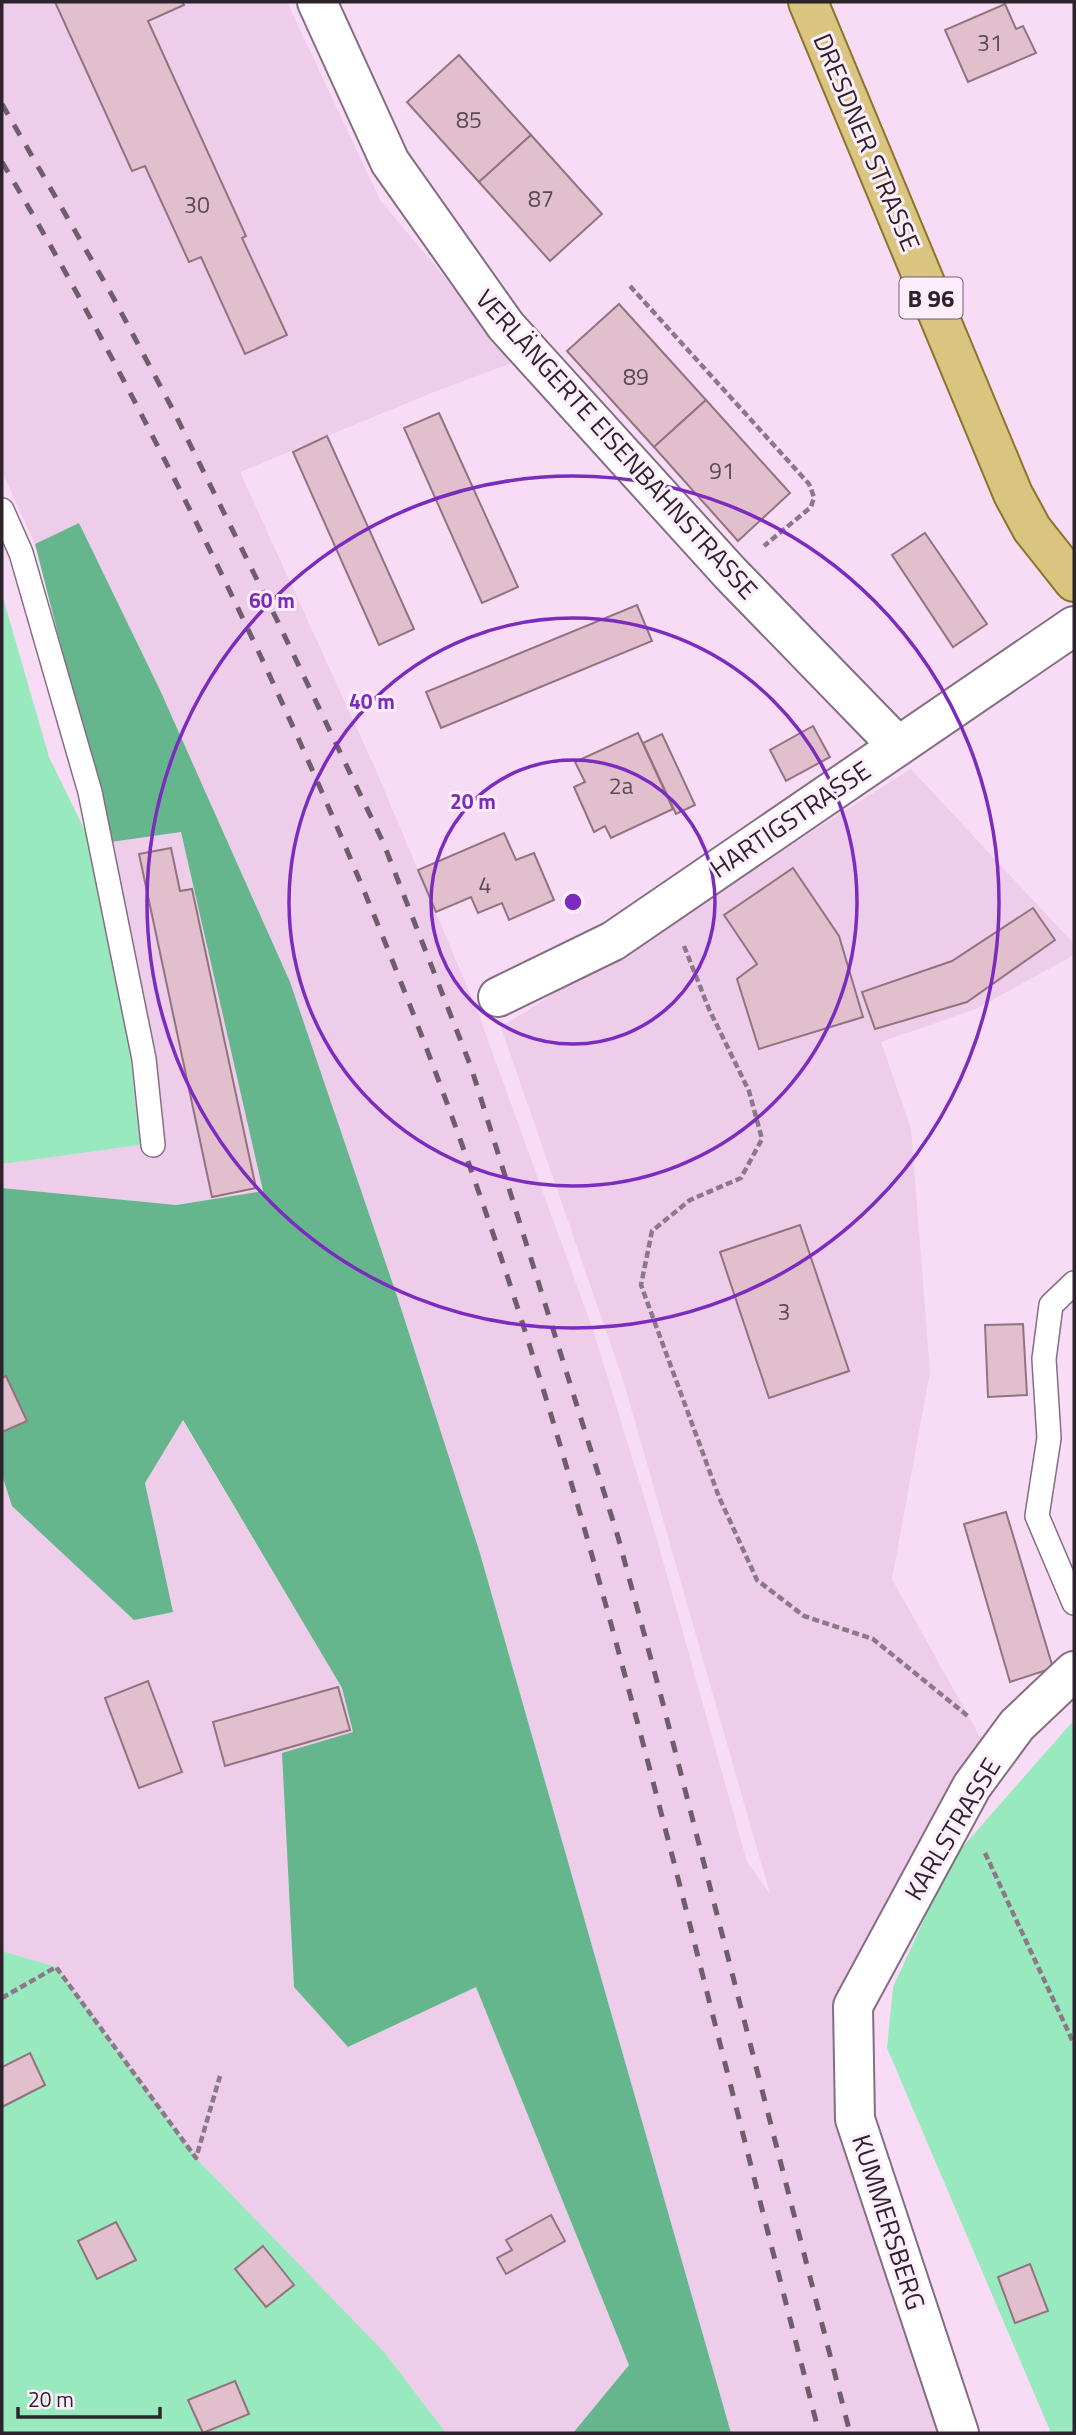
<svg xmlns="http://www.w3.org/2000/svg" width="1076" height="2435" font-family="'Titillium Web',sans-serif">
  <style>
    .built { fill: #edcde9 }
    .green { fill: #98e9be }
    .forest { fill: #66b68d }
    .building { fill: #e2bfcc; stroke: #927380; stroke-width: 2 }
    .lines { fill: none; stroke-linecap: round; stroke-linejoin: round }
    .service-casing { stroke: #856d83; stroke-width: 26 }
    .minor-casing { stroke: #856d83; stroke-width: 42 }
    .primary-casing { stroke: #8d732b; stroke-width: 42 }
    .path { stroke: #8b7889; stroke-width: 4.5; stroke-dasharray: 7 3.5; stroke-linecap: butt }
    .service { stroke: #fff; stroke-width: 23 }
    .minor { stroke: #fff; stroke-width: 38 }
    .primary { stroke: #d9c580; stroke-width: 38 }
    .rail { stroke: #6e5e6c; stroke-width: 5; stroke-dasharray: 12 12; stroke-linecap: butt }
    .ring { fill: none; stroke: #7b2cbf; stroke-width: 3.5 }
    .labels { text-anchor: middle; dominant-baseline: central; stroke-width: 6; stroke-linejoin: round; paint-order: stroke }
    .number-label { font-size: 23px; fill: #5a4a54 }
    .shield { fill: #feeefc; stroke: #6c606a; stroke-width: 2 }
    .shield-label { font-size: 24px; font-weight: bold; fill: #2d232c }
    .street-label { font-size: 26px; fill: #2d232c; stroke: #feeefc }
    .centre { fill: #7b2cbf; stroke: #feeefc; stroke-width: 3.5 }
    .ring-label { font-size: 21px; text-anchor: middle; font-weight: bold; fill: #7b2cbf; stroke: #feeefc; stroke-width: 6; stroke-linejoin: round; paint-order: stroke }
  </style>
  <rect width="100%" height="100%" fill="#f8dcf5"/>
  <g class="built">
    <path d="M2,2H287L380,200L515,362L434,392L240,472L375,768L477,1010L594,1333L656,1536L747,1862L770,1894L624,1383L501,1027L911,769L1074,944V955L976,1009L881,1042L911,1129L930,1372L892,1579L985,1746L842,1996L944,2433H731L479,1550L397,1296L290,983L160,690L79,523L35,544L2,471Z"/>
    <path d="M181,832L263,1191L176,1205L2,1188V1164L140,1145L111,842Z"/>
    <path d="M182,1420L342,1688L353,1733L349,2047L476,1986L629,2365L573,2433H446L385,2353L196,2158L56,1967L2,1951V1475L12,1506L172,1612L145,1483Z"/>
  </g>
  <g class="green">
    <path d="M2,594L49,757L90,841L120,959L140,1145L2,1164Z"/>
    <path d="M1074,1720V2433H1051L887,2048L893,1987L952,1859Z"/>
    <path d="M2,1951L56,1967L196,2158L385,2353L446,2433H2Z"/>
  </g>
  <path class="forest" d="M79,523L160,690L290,982L397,1296L479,1550L731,2433H573L629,2365L476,1987L348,2047L294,1987L282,1753L353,1732L342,1688L183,1420L145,1483L173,1612L134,1620L12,1506L2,1475V1188L176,1205L263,1191L181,832L111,842L35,544Z"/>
  <g class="building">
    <path d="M55,2H182L184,5L148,21L246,236L242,238L287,335L245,354L201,257L189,262L145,166L132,171Z"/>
    <path d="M1005,4L1016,29L1023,26L1036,53L968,82L945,30Z"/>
    <path d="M459,55L531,135L479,182L407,102Z"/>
    <path d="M531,135L602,214L550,261L479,182Z"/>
    <path d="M619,304L706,400L654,447L567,351Z"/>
    <path d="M706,400L790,493L738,541L654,447Z"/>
    <path d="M439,413L518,587L482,603L404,428Z"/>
    <path d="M327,436L414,629L379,645L293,452Z"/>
    <path d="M925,533L987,624L953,647L892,555Z"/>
    <path d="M637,605L652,641L441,728L426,692Z"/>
    <path d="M813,726L830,757L786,781L770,750Z"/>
    <path d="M638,733L673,809L611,838L605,826L594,832L574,787L585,782L575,762Z"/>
    <path d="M662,734L695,805L676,814L643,743Z"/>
    <path d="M504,833L516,860L534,853L554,900L509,920L502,903L478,913L471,897L436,912L418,870Z"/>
    <path d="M171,848L180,891L192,889L256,1188L212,1197L139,854Z"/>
    <path d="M793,868L839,936L863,1017L759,1049L737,979L757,964L724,915Z"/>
    <path d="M1033,908L1055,940L967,1002L875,1029L862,992L952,961Z"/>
    <path d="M800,1225L849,1371L769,1398L720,1252Z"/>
    <path d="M1023,1324L1027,1395L988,1397L985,1325Z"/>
    <path d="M6,1376L27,1421L2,1432V1378Z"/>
    <path d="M1006,1512L1053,1668L1010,1682L964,1524Z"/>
    <path d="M148,1681L182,1772L139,1788L105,1698Z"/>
    <path d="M338,1687L350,1730L225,1766L213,1722Z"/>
    <path d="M30,2053L45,2085L2,2107V2067Z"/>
    <path d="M551,2215L565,2241L506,2274L497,2258L512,2250L506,2240Z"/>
    <path d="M116,2222L136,2260L97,2279L78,2241Z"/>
    <path d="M263,2246L294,2285L266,2307L235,2269Z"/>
    <path d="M1030,2264L1048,2311L1015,2323L998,2277Z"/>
    <path d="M235,2381L249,2414L203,2433L188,2400Z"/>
  </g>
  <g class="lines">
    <defs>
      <g id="service">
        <path d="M2,510L21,553L90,792L144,1059L153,1145"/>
        <path d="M1074,1283L1051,1305L1044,1359L1049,1438L1037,1516L1074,1603"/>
      </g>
      <g id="minor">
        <path d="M317,2L390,162L506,326L730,573L898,746"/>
        <path d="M498,997L613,941L1074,626"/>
        <path d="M959,2433L855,2119L853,2006L972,1786L1017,1725L1074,1671"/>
      </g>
      <path id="primary" d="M808,2L1013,494L1032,529L1074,582"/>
    </defs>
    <use href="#service" class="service-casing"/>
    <use href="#minor" class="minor-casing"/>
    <use href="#primary" class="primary-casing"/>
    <g class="path">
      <path d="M630,286L809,484L814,497L811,507L764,546"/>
      <path d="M684,946L709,1009L749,1091L762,1139L741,1178L690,1200L652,1231L641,1285L719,1497L757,1580L804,1616L873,1639L969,1717"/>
      <path d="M985,1853L1074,2044"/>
      <path d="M2,1998L56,1967L196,2158L220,2076"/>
    </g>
    <use href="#service" class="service"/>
    <use href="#minor" class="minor"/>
    <use href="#primary" class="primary"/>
    <g class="rail">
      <path d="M2,104L113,297L173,410L276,618L383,842L471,1067L618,1537L662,1700L850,2433"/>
      <path d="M2,162C71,278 133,396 193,516C327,785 441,1063 531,1350C592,1544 643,1741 693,1937C735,2103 777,2268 819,2433"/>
    </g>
  </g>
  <g class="ring">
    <circle cx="573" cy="902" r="142"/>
    <circle cx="573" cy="902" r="284"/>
    <circle cx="573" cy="902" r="426"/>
  </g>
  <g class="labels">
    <g class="number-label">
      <text x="990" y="42">31</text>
      <text x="469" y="119">85</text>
      <text x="541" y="198">87</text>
      <text x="197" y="204">30</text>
      <text x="636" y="376">89</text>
      <text x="722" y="470">91</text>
      <text x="621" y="785">2a</text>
      <text x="485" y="884">4</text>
      <text x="784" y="1311">3</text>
    </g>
    <rect class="shield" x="899.5" y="277.5" width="63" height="41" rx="5"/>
    <g class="shield-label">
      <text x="931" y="298">B 96</text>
    </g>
    <g class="street-label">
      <text transform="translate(867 142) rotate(67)">DRESDNER STRASSE</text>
      <text transform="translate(617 444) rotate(48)">VERLÄNGERTE EISENBAHNSTRASSE</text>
      <text transform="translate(790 819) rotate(-34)">HARTIGSTRASSE</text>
      <text transform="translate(952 1829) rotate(-59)">KARLSTRASSE</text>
      <text transform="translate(889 2222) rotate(72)">KUMMERSBERG</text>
    </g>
  </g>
  <circle cx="573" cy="902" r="10" class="centre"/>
  <g class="ring-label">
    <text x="272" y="608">60 m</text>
    <text x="372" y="709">40 m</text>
    <text x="473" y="809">20 m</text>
  </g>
  <rect width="1076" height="2435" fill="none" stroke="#2d232c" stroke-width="7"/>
  <path d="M18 2407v10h142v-10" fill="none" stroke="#2d232c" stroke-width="3.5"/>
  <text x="28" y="2407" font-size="21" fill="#2d232c" stroke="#feeefc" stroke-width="5" paint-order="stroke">20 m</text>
</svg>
